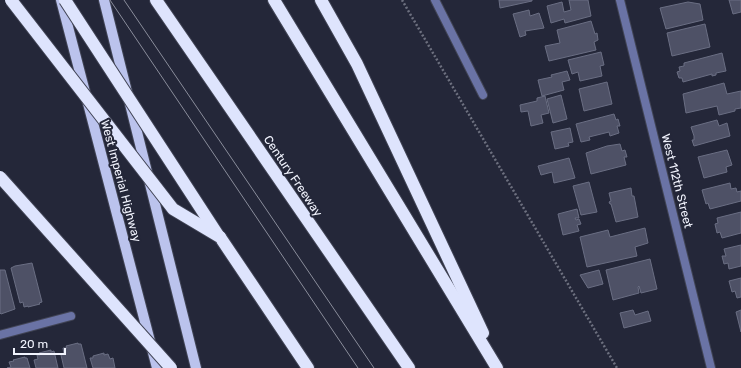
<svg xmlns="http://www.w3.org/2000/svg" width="741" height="368" font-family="Rubik,sans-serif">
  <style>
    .building { fill: #4e5166; stroke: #6a6e83 }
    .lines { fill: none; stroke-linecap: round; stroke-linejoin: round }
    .lane-casing { stroke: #414455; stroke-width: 10 }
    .street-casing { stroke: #414455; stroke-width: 10 }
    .primary-casing { stroke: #414455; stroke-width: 12 }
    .highway-casing { stroke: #414455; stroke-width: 14 }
    .path { stroke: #6d707f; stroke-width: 2.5; stroke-dasharray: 2 2; stroke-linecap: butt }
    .lane { stroke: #6a73a5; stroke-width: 8 }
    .street { stroke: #6a73a5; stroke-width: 8 }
    .primary { stroke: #bbc3ed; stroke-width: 10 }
    .highway { stroke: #dee4fd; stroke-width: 12 }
    .tram { stroke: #8a8d9b; stroke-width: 1 }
    .highway-bridge-casing { stroke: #414455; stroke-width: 14; stroke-linecap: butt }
    .highway-bridge { stroke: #dee4fd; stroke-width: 12 }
    .labels { text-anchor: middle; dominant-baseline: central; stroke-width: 4; stroke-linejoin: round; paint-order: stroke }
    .street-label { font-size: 12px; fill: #f2f4fe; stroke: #242739 }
  </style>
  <rect width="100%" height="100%" fill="#242739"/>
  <g class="building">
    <path d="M499,0H532V1L500,8Z"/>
    <path d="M569,0H588L591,16L565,23L564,19L551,23L547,6L562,2L564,12L571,10Z"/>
    <path d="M729,0H741V12L733,14Z"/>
    <path d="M688,2L700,4L703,20L666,29L660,8Z"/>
    <path d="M529,10L530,16L539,13L544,28L525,31L526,35L520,37L513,14Z"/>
    <path d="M591,21L595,34L597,33L598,40L594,42L596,50L549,61L545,46L560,43L557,30Z"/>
    <path d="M705,24L710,47L672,56L667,33Z"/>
    <path d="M601,52L604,65L600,66L602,76L580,81L578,72L572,74L568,60Z"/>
    <path d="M722,53L726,71L716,73V75L712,76V74L683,82L682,78H679L677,72L680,71L679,67L684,66V63Z"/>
    <path d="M567,71L570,80L562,82L564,90L542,96L538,80L552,77L551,75Z"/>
    <path d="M607,82L612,104L584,111L579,89Z"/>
    <path d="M724,83L727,94L741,91V108L735,109V111L719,115L717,106L686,113L683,94Z"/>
    <path d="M561,95L567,119L553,123L547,99Z"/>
    <path d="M545,96L549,113L541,115L543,123L531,126L528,111L521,112L520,105L537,101V98Z"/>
    <path d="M614,114L616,120L618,119L620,126H617L619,133L610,136L609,132L589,137L590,140L581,142L576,124Z"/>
    <path d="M717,120L719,126L727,123L730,136L694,146L692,140H694V136L691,127Z"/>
    <path d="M570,128L573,142L568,143L569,146L555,149L551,132Z"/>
    <path d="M620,144L622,151L625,150L627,157H624L626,165L591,174L586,153L607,146Z"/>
    <path d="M727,150L732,165L726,167L727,172L704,178L698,157Z"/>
    <path d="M569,158L575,178L554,183L552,172L541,175L538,166Z"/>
    <path d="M589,182L597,212L581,215L573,186Z"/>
    <path d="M730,183L731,189L736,188L737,192L741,191V201L710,209L708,203L706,204L702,190Z"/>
    <path d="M631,188L632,196H634L638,217L616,222L611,204H610L609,202L611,201L609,193Z"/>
    <path d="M577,209L579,218H575L576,220L579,219L581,224L577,225L579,231L563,235L558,214Z"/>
    <path d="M741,212V233L722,238L720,232L717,233L715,224L718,223L717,218Z"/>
    <path d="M645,228L648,243L635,247L637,256L587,267L580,237L608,230L610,237Z"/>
    <path d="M741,245V266L729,269L728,263L724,264L722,256H726L724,249Z"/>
    <path d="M650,259L657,289L641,293L639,286L638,287L639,293L613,300L606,270Z"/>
    <path d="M32,263L42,302L39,303L40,304L28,307V306L24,307L23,302L20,303L11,268L15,266Z"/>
    <path d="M0,270H5L15,309L1,314L0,313Z"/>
    <path d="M599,270L603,284L588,288L580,275Z"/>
    <path d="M741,278V297L737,298L735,291L732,292L729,281Z"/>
    <path d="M633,310L635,315L648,311L651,321L624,328L620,313Z"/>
    <path d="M741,310V332L736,312Z"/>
    <path d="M78,343V344H81L87,368H64L61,355L64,354L63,348H67L66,346Z"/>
    <path d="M51,350V352L54,351L58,368H36L34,360L38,359L37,355H40L39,353Z"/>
    <path d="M104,353V355L108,354L110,359L113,358L115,368H93L90,358H93V356Z"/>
    <path d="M25,357V358H27L30,368H7L11,367L9,362L14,361L13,360Z"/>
  </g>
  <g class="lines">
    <defs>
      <g id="lane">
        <path d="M435,0L483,95"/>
        <path d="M0,335L71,316"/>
      </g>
      <path id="street" d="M620,0L711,368"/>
      <g id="primary">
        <path d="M61,0L157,368"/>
        <path d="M104,0L196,368"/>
      </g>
      <g id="highway">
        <path d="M156,0L409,368"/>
        <path d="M274,0L497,368"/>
        <path d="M321,0L357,64L483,333"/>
        <path d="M220,237L308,368"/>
      </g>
    </defs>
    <use href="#lane" class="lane-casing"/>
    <use href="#street" class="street-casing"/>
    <use href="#primary" class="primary-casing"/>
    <use href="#highway" class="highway-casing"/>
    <path class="path" d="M402,0L617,368"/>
    <use href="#lane" class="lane"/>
    <use href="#street" class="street"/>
    <use href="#primary" class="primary"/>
    <use href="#highway" class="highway"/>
    <g class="tram">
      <path d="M110,0L358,368"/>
      <path d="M124,0L374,368"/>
    </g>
    <defs>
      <g id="highway-bridge">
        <path d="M11,0L173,209L220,237"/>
        <path d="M65,0L218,235"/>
        <path d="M0,177L171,368"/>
      </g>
    </defs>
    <use href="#highway-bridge" class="highway-bridge-casing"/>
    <use href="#highway-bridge" class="highway-bridge"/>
  </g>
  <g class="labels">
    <g class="street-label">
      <text transform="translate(293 176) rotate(56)">Century Freeway</text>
      <text transform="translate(121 181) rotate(75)">West Imperial Highway</text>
      <text transform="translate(677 181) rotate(76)">West 112th Street</text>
    </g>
  </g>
  <path d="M14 348v6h51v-6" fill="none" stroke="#f2f4fe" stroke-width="2"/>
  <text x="20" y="348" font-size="12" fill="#f2f4fe" stroke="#242739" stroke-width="3" paint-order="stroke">20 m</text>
</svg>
